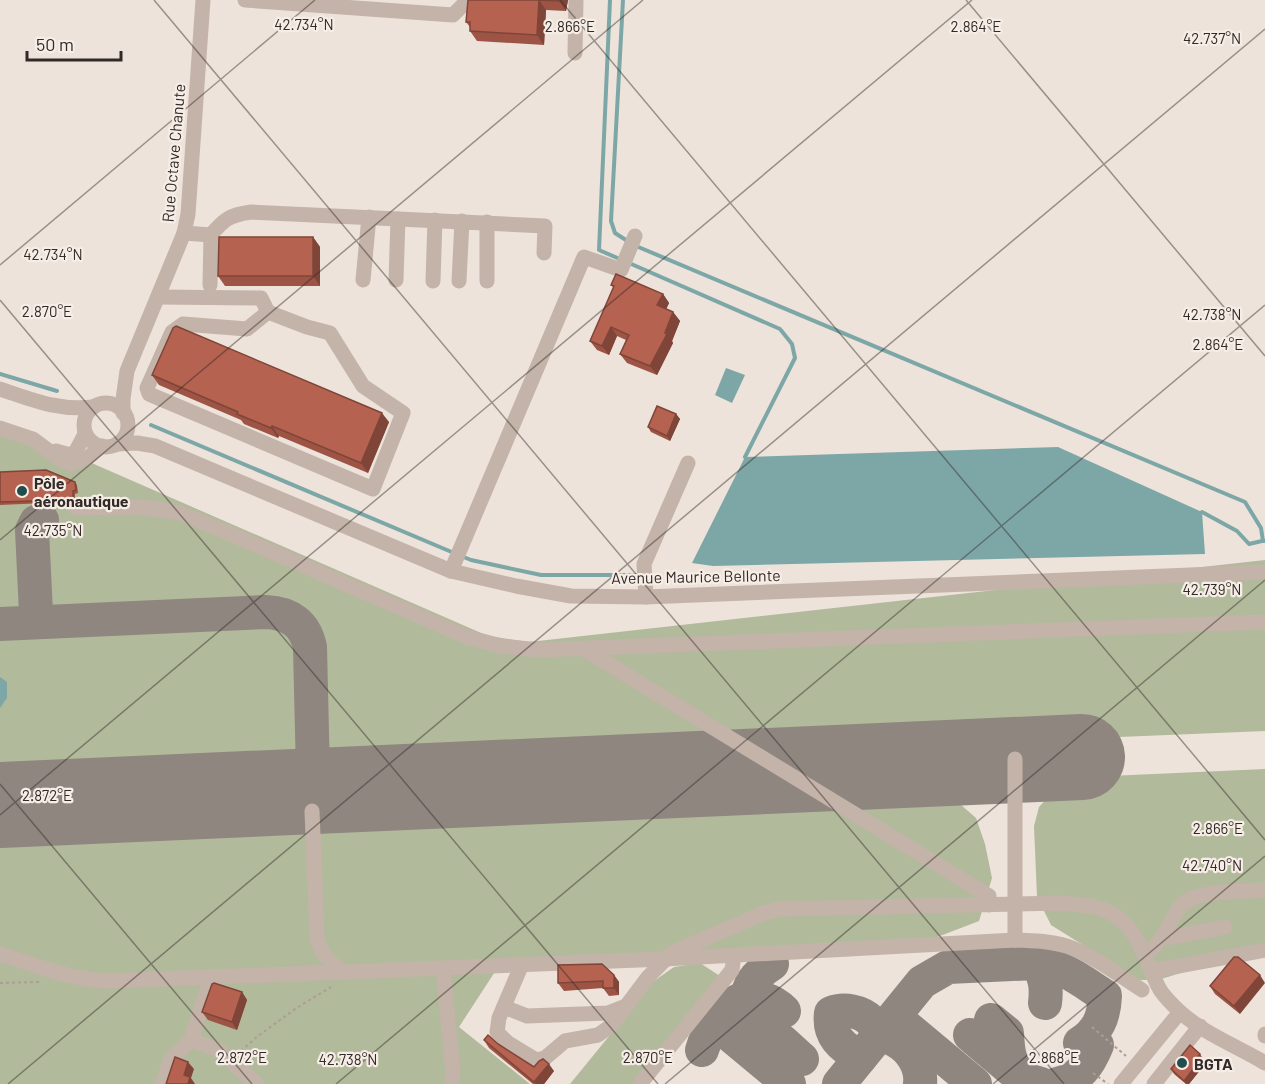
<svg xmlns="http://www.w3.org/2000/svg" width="1265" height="1084" font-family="Barlow,sans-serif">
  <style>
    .green { fill: #b2ba9c }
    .water { fill: #7da7a6 }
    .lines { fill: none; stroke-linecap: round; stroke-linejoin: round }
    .stream { stroke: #7da7a6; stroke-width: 4 }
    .taxiway { stroke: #908680; stroke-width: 34 }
    .runway { stroke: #908680; stroke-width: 86 }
    .path { stroke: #af9d92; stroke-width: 2; stroke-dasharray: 3 3; stroke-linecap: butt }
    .minor { stroke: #c4b3a8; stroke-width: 15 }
    .wall { fill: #9d5445 }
    .shaded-wall { fill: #7f4538 }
    .building { fill: #b66250; stroke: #7f4538; stroke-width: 1.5 }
    .ticks { fill: none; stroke: #322a27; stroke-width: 1.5; stroke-opacity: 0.45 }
    .poi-dot { fill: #224d4d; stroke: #f6ede6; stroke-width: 2 }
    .labels { text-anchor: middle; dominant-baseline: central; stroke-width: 4.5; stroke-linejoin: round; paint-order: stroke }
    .street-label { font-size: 16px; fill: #322a27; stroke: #f6ede6 }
    .poi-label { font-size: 16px; font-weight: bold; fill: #322a27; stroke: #f6ede6; text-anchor: start }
    .ticks-label { font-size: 15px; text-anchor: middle; fill: #322a27; stroke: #f6ede6; stroke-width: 4.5; stroke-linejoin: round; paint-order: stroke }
  </style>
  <rect width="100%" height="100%" fill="#ede3da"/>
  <g class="green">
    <path d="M0,423L488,636L529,642L1265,560V731L351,769C338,766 332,764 325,752L320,647C312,621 301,609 273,605L0,615Z"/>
    <path d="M279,623L297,637L302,651L306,752L297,767L287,773L0,786V635Z"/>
    <path d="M1265,769V953L1200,967L1158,980H1139L1051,925L1037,897L1034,826L1039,807L1051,794L1066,785L1087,777Z"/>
    <path d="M840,786L841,789H914L946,797L960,804L976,818L985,844L992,878L979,921L927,941L502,961L459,1027L530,1084H0V825Z"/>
    <path d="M700,963L720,976L633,1084H570L654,981L674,967Z"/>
  </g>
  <g class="water">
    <path d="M726,368L745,375L732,403L715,395Z"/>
    <path d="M1058,447L1202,512L1205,554L713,566L692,563L745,457Z"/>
    <path d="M0,677L7,682V698L0,708Z"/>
  </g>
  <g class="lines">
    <g class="stream">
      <path d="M610,0L599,250L622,260"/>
      <path d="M623,0L611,221L615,233L629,242"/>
      <path d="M636,246L1245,502L1261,528L1263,541H1265"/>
      <path d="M629,263L780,329L792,344L795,358L745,457"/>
      <path d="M0,374L57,391"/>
      <path d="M151,425L454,553"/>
      <path d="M1202,512L1237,531L1249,544L1262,541"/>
      <path d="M461,556L471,560L541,575H640"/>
    </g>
    <g class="taxiway">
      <path d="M42,520L36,522L32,530L36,613L43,622"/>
      <path d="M0,624L266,612C290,613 305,624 310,647L313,774C305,789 291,790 276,793"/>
      <path d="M313,760C320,781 332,785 353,790"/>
      <path d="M1037,963C1045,977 1047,987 1045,1003"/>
      <path d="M784,1011C761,989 728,993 719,1026L789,1084"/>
      <path d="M751,1014C742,991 753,976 772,964"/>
      <path d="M991,1020L1007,1033C1008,1053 1009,1062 1022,1078"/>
      <path d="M903,1024L975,1084"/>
      <path d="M970,1035L1021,1078L1041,1084"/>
      <path d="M702,1050C705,1038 711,1030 721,1023C750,1004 782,1042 802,1059"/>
      <path d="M861,1057C842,1048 828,1035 831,1013C844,1008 861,1011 871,1021C874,1024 876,1029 880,1032C884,1036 891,1038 896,1041C911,1049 922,1067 920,1084"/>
      <path d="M839,1084L922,982L948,967L1037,963C1063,965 1084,983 1105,996C1104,1017 1098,1032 1080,1043"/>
      <path d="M1057,1084C1079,1079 1089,1065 1097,1045"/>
    </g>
    <path class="runway" d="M0,805L1082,757"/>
    <g class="path">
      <path d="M0,983L39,982"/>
      <path d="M1092,1027L1126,1056"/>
      <path d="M241,1051L258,1036L298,1007L331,987"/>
      <path d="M1093,1073L1108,1084"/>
    </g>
    <g class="minor">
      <path d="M245,0L453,15L468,0"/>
      <path d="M575,53L576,0"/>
      <path d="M487,222V281"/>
      <path d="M184,233L211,235L210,285"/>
      <path d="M211,235C224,219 230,215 251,212L545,226L544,253"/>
      <path d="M363,280L369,217"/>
      <path d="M396,280L398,219"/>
      <path d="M433,281L435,220"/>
      <path d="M459,281L462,221"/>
      <path d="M159,297L261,298L268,312L307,327L330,333L363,386L403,413L373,489L149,394L147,388L172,332L183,324L247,329L268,312"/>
      <path d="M0,389C33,400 58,411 93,407"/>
      <circle cx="106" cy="425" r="22"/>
      <path d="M123,413V399L127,371L184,233L188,214L203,0"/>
      <path d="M0,428L33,439L61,460L72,464L86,459L102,446"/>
      <path d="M117,444L137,443L155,446L451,571L516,586L571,596L646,597L1265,572"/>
      <path d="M56,451L70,455L76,451L85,434"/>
      <path d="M76,508L143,507L180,513L231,534L467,637L501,646L539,650L1265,622"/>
      <path d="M451,571L584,257L621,270L635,236"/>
      <path d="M646,597L644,564L688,463"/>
      <path d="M584,649L989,896V905"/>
      <path d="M1015,759V940"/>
      <path d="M312,811L317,938C323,957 328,961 344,972L664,959L1015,940C1034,941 1055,941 1072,948C1097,958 1120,976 1142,990"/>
      <path d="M1162,939L1225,927"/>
      <path d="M0,954C36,965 70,980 108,981L344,972"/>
      <path d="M1145,955C1165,940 1167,924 1180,907C1194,889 1244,892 1265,890"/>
      <path d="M522,964L499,1018L497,1032L508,1043L536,1060L545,1058L565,1041L598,1035L612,1025L648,977L672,953L764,913L779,909L1062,903C1073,904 1084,905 1095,907C1136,917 1142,953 1158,986C1162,995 1171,1003 1178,1010C1202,1033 1237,1046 1265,1063"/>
      <path d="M443,969L453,1071L452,1084"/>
      <path d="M1152,971L1265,950"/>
      <path d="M504,1007L527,1016L608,1013L626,1006"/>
      <path d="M1265,1034V1036"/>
      <path d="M191,1040L218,1050L257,1084"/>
      <path d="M162,1084L171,1059L191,1040L211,977"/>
      <path d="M640,1084L732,970L734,955"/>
      <path d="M1121,1084L1180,1012"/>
      <path d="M1154,1084L1200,1026"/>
    </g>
  </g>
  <g class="wall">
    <path d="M468,0H568L566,11L546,10L544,45L477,41L470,31V27L466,22Z"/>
    <path d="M313,237L320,247V286H225L218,276Z"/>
    <path d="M611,285L663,294L669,303L666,309L673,312L680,321L672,341L673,343L657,375L627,363L620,354L626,340L617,336L609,355L597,350L590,341L614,288Z"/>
    <path d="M152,375L389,422L368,473L279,436L278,438L244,424L241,420L159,385Z"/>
    <path d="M676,414L680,419L670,441L651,432L648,427Z"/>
    <path d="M0,472L75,482L77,485L78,493L75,494V499L68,502L0,505Z"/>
    <path d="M1238,957L1240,1014L1215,994L1210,986Z"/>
    <path d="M614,975L619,982V995L609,996L603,988L564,991L558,983Z"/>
    <path d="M242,992L247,1000L237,1030L208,1020L202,1012Z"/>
    <path d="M484,1040L534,1067L554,1071L544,1084H533L489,1048Z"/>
    <path d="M1203,1059L1198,1065L1201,1069L1189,1084H1186L1174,1074L1171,1069Z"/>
  </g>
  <g class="shaded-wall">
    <path d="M539,0L546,10L544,45L537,35Z"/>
    <path d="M559,0H568L566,11L559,1Z"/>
    <path d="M313,237L320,247V286L313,276Z"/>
    <path d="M663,294L669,303L664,314L657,305Z"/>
    <path d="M673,312L680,321L672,341L673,343L657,375L650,366Z"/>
    <path d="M611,327L617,336L609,355L602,346Z"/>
    <path d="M382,413L389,422L368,473L361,463Z"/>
    <path d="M676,414L680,419L670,441L667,436Z"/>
    <path d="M272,426L279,436L278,438L271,428Z"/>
    <path d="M614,975L619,982V995L614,988Z"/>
    <path d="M1260,975L1265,983L1240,1014L1234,1006Z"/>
    <path d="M242,992L247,1000L237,1030L232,1022Z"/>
    <path d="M1200,1054L1203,1059L1198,1065L1201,1069L1189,1084H1186L1184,1081L1194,1061Z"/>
    <path d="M188,1062L194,1069L191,1078L195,1084H188L184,1075Z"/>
    <path d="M549,1064L554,1071L544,1084H536L534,1082Z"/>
  </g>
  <g class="building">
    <path d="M468,0H559V1L539,0L537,35L470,31V22H466Z"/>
    <path d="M219,237H313V276H218Z"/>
    <path d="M616,274L663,294L657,305L673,312L665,333L667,334L650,366L620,354L629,335L611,327L602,346L590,341L614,286L611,285Z"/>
    <path d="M176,326L382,413L361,463L272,426L271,428L237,414L238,412L152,375L173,328Z"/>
    <path d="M657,406L676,414L667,436L648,427Z"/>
    <path d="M46,470L75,482L76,490L73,491V496L66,500L0,502V472Z"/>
    <path d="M1234,957H1238L1260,975L1234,1006L1210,986Z"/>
    <path d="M602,964L614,975V988H603V981L558,983V965Z"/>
    <path d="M214,983L242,992L232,1022L202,1012L212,984Z"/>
    <path d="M488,1035L498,1044L534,1067L539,1061L543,1059L549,1064L534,1082L484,1040Z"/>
    <path d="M1190,1045L1200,1054L1194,1061L1197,1064L1184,1081L1171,1069Z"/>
    <path d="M175,1057L188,1062L184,1075L190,1077L188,1084H166Z"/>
  </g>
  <path class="ticks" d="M154,0L1064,1084M560,0L1265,840M966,0L1265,356M0,265L315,0M0,300L658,1084M0,540L643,0M0,784L252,1084M0,815L972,0M8,1084L1265,29M336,1084L1265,305M665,1084L1265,580M993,1084L1265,856"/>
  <g class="poi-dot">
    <circle cx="22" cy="491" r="6"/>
    <circle cx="1182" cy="1063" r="6"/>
  </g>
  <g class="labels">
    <g class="street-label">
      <text transform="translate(173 153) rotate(-85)">Rue Octave Chanute</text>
      <text transform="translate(696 576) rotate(-1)">Avenue Maurice Bellonte</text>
    </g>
    <g class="poi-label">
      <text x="34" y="482">Pôle<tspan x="34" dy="18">aéronautique</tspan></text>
      <text x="1194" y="1063">BGTA</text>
    </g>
  </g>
  <g class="ticks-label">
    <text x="304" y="30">42.734°N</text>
    <text x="570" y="32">2.866°E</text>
    <text x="976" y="32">2.864°E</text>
    <text x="1212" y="44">42.737°N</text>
    <text x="53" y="260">42.734°N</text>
    <text x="47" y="317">2.870°E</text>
    <text x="1212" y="320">42.738°N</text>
    <text x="1218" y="350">2.864°E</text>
    <text x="53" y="536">42.735°N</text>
    <text x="1212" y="595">42.739°N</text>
    <text x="47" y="801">2.872°E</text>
    <text x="1218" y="834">2.866°E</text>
    <text x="1212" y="871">42.740°N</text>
    <text x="242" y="1063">2.872°E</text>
    <text x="648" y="1063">2.870°E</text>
    <text x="1054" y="1063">2.868°E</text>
    <text x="348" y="1065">42.738°N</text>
  </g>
  <path d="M27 51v9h94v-9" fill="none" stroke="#322a27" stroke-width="3"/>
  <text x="36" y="51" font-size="18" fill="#322a27" stroke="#f6ede6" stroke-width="4.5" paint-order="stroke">50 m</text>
</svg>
